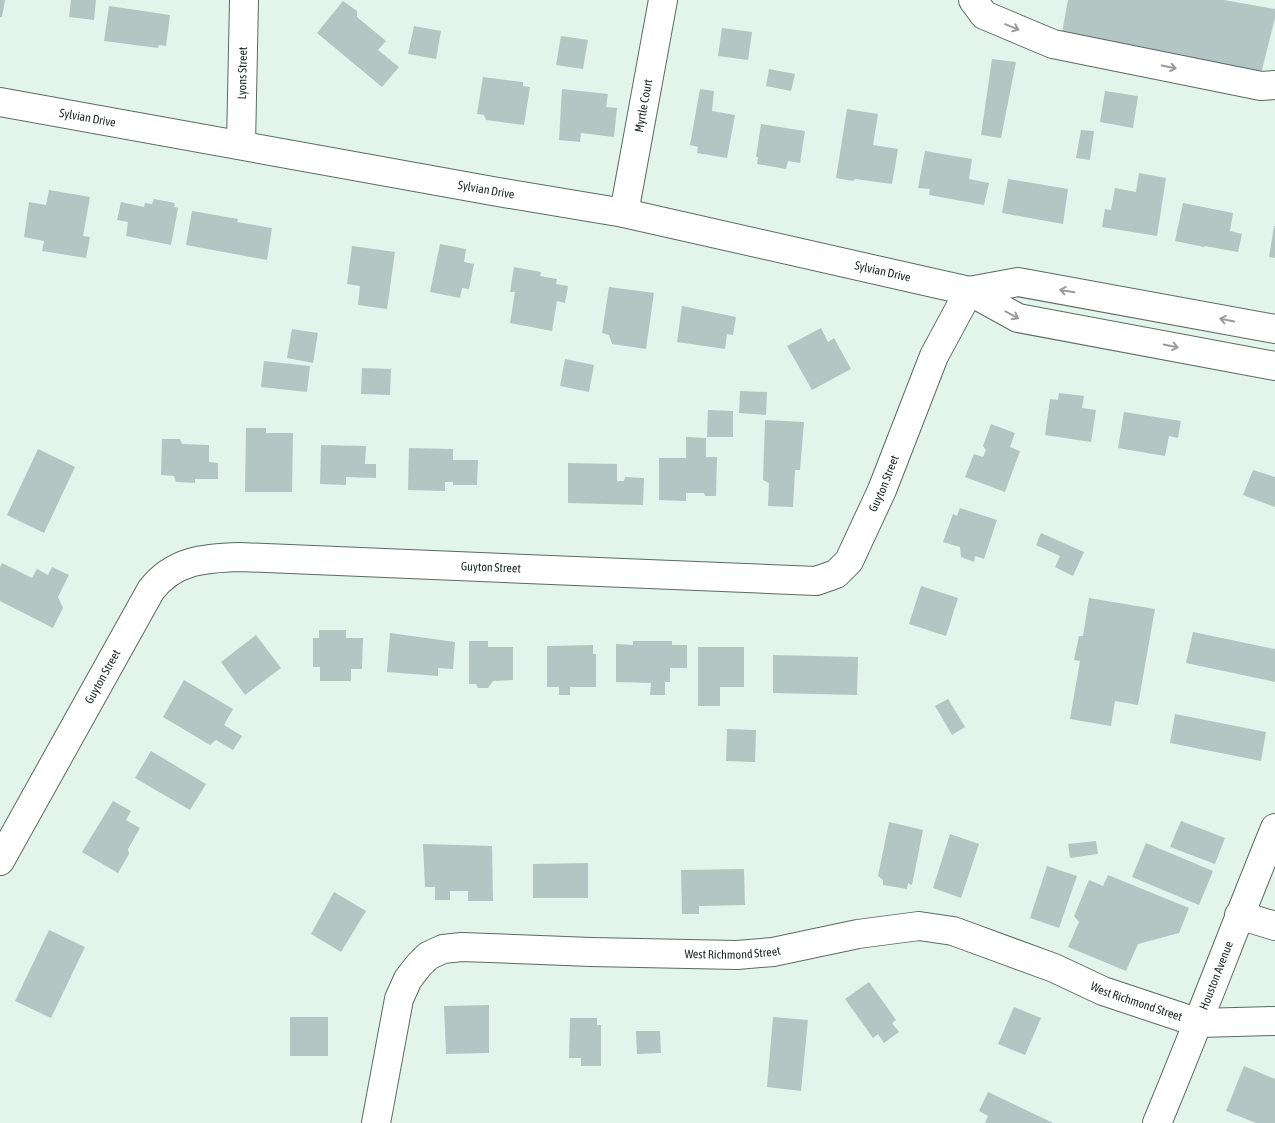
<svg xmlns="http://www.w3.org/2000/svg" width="1275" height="1123" font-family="'Asap Condensed',sans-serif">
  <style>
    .building { fill: #b3c6c4 }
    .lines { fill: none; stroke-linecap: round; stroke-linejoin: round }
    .minor-casing { stroke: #5b6a64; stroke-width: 30 }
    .minor { stroke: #fff; stroke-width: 28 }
    .oneway { stroke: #999c9b }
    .labels { text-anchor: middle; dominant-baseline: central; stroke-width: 5; stroke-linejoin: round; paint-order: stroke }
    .street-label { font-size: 12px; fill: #1d2421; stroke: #e2f4ec }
  </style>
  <rect width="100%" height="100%" fill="#e2f4ec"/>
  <g class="building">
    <path d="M0,0H5L2,17H0Z"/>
    <path d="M71,0H96L94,20L69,17Z"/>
    <path d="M1068,0H1224L1275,9V18L1261,74L1061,38Z"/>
    <path d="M343,1L357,11V17L386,41L378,50L399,67L382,87L317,33Z"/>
    <path d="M109,6L170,15L166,46L159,45L158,48L104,41Z"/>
    <path d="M414,26L441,31L436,59L408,54Z"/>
    <path d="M722,28L752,32L748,60L718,56Z"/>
    <path d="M561,36L588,40L583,69L556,65Z"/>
    <path d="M992,59L1016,62L1001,138L981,135Z"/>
    <path d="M769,69L795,74L791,91L766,86Z"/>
    <path d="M483,77L523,82V86L530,87L524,125L486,120L484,115L477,114Z"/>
    <path d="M562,89L608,94L606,107L617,108L614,137L581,133L580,142L559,140Z"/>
    <path d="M700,89L714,91L712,111L735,115L727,158L697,153L698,147L690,145Z"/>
    <path d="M1105,91L1138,96L1133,128L1100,122Z"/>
    <path d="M847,109L878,114L873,145L898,149L892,184L855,179L853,181L836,178Z"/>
    <path d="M761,124L805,131L800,163L788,161L786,169L757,164L758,157H756Z"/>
    <path d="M1081,130L1094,131L1090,160L1076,158Z"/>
    <path d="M925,151L972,159L969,179L989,183L984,205L929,195L930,189L918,188Z"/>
    <path d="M1139,173L1166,178L1157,236L1102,227L1105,209L1111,210L1115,188L1136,192Z"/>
    <path d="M1008,179L1068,189L1063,224L1002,213Z"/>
    <path d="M49,190L90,197L83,236L90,237L86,258L42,251L44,241L24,237L29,202L46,205Z"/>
    <path d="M154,199L175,203L174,207L178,208L171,245L126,236L128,222L117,220L121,202L144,207L145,203L152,204Z"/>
    <path d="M1183,203L1233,213L1230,231L1242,234L1238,252L1205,246L1204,247L1175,241Z"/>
    <path d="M192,211L238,219L237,222L272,228L267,260L186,245Z"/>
    <path d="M1274,226H1275V258L1269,257Z"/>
    <path d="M440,244L466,249L464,262L474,264L469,289L462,288L460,298L430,292Z"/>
    <path d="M352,246L395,252L387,309L358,305L360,286L347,284Z"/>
    <path d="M514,267L541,272L540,276L557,279L556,284L568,286L565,303L557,301L552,331L510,323L515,292H510Z"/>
    <path d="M609,287L654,293L646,349L612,344L609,335L602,333Z"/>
    <path d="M682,306L736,317L733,335L727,334L725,349L677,342Z"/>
    <path d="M821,328L828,342L834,338L851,369L812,390L787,346Z"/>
    <path d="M292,329L318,333L313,363L287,358Z"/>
    <path d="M565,359L594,365L589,392L560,386Z"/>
    <path d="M264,361L310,366L307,392L261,387Z"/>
    <path d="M362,368L391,369L390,395L361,394Z"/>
    <path d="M740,391L767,392L766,415L739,413Z"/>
    <path d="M1059,393L1084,396L1082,408L1096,410L1091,442L1045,435L1050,399L1058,400Z"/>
    <path d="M708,410L733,411V437H707Z"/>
    <path d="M1124,412L1181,421L1178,438L1169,436L1165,456L1118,448Z"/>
    <path d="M765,420L804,422L800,470H795L793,507L768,506L769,483L763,480Z"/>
    <path d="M991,424L1015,433L1010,447L1020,451L1005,492L965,477L974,454L983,457L986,450L983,446Z"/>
    <path d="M246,428H266V433H293L292,492H245Z"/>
    <path d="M686,437L706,438V457H717L716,496H705L704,493H686V501L659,500V458H686Z"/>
    <path d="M162,439H180L182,444L209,445V462L218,463V479H195V483L176,482L174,476L161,475Z"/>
    <path d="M321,445L366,446L365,464H376V478L346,477V485L320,484Z"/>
    <path d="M409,448L453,449V460H478L477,485H453V482H445V491L408,490Z"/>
    <path d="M38,449L75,467L44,533L7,515Z"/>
    <path d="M568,463L617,464V481H624L625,477L644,478L643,505L568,503Z"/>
    <path d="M1253,470L1275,477V507L1243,495Z"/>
    <path d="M960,508L997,520L984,559L975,556L974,562L961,557L960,547L943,542L953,514L957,516Z"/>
    <path d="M1041,533L1084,552L1073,576L1055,567L1060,556L1036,545Z"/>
    <path d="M2,563L32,578L37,569L48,575L52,567L69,575L58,597L63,608L53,628L0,601V567Z"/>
    <path d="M921,586L958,598L946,636L909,624Z"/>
    <path d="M1089,598L1155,609L1138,705L1115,701L1111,726L1070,719L1080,661L1074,660L1079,636H1083Z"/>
    <path d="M319,630H346V638H363L362,669H351V681H320V667H313V638H319Z"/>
    <path d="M1193,632L1275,649V682L1186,663Z"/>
    <path d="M390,633L455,642L453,669L438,668V676L387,672Z"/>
    <path d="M256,635L281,668L245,695L221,662Z"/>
    <path d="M469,641H488V647H513V680L493,681L488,688H478L476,684H469Z"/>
    <path d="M633,641H672V645H687V668H670V682H665V695H650L651,683L616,682V644L633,645Z"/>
    <path d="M593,645V654H596V687H570V695H559V687H547V646Z"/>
    <path d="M698,647H744V687H720V706H698Z"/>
    <path d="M773,655L858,657L857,695L773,693Z"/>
    <path d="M184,680L233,709L224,725L242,736L233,750L216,740L210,745L163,717Z"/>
    <path d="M948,699L965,727L952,735L935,706Z"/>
    <path d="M1175,714L1266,732L1261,761L1170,743Z"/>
    <path d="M727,729L756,730L755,762L726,761Z"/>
    <path d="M151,751L206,784L190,810L135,778Z"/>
    <path d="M113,801L131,811L126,820L140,828L128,849L129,854L118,873L82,852Z"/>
    <path d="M1181,821L1225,838L1215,864L1170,847Z"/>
    <path d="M889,822L923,830L912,885L908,883L907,889L883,885V880L878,876Z"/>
    <path d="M950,834L979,844L961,898L933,888Z"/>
    <path d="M1096,841L1098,854L1070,858L1068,844Z"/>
    <path d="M1146,843L1213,871L1199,905L1132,877Z"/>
    <path d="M423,844L492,846L493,901H468V891H450V900H435V887H425Z"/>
    <path d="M588,863V898H533V864Z"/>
    <path d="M1047,866L1077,876L1059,928L1030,918Z"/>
    <path d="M744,869L745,905L699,906V914H682L681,870Z"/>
    <path d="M1108,875L1189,908L1179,933L1138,944L1126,971L1068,947L1079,922L1074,916L1089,880L1103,886Z"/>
    <path d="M334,892L366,911L341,952L311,934Z"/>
    <path d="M49,930L85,947L51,1018L15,1001Z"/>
    <path d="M869,982L896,1020L892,1023L899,1032L884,1043L878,1034L873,1038L845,999Z"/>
    <path d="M489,1005V1053L446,1054L444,1006Z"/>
    <path d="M1014,1007L1041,1018L1025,1055L998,1044Z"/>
    <rect x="290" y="1017" width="38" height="39"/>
    <path d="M773,1017L808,1020L801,1091L767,1087Z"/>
    <path d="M570,1018H597V1025H601V1066H581V1058H569Z"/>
    <path d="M636,1031H660L661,1053L637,1054Z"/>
    <path d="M1244,1066L1275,1079V1123H1256L1226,1111Z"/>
    <path d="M988,1092L1053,1123H985L988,1116L979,1111Z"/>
  </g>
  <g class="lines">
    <defs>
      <g id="minor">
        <path d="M973,0L984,15L1053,44L1261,86L1275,85"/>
        <path id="s1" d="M0,102L498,192L624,213L969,291L1018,318L1275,366"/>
        <path id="s2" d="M241,145L244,0"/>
        <path id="s3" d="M624,213L663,0"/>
        <path d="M969,291L1018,282L1275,329"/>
        <path id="s4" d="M0,861L151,590C174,560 205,558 240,557L816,581L836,574L849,561L882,490L934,356L969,291"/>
        <path d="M1239,915L1275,926"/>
        <path id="s5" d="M376,1123L399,999L408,979L419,965L428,956L443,949L462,947L591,952L737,955L773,952L858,934L919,926L953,931L1054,968L1103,991L1199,1023L1275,1021"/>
        <path id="s6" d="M1157,1123C1198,1025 1235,926 1275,828"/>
      </g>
    </defs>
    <use href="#minor" class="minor-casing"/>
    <use href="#minor" class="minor"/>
  </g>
  <defs><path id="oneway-shaft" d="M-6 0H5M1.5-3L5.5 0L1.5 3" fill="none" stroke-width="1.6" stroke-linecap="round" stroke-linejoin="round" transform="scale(1.25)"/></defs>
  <g class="oneway">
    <use href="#oneway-shaft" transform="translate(1012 27) rotate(22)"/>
    <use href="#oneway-shaft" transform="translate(1169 67) rotate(12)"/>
    <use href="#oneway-shaft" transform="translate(1067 291) rotate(-170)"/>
    <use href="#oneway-shaft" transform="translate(1012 315) rotate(28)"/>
    <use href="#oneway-shaft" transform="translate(1227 320) rotate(-169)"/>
    <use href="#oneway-shaft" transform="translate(1171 346) rotate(11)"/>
  </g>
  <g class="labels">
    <g class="street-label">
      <text stroke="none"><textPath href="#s2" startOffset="72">Lyons Street</textPath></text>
      <text stroke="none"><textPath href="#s3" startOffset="109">Myrtle Court</textPath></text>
      <text stroke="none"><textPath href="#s1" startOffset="89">Sylvian Drive</textPath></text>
      <text stroke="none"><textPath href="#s1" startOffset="494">Sylvian Drive</textPath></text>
      <text stroke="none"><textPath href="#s1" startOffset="899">Sylvian Drive</textPath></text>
      <text stroke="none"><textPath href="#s4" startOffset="1110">Guyton Street</textPath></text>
      <text stroke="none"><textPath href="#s4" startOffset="660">Guyton Street</textPath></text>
      <text stroke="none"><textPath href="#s4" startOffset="211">Guyton Street</textPath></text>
      <text stroke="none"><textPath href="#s5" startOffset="485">West Richmond Street</textPath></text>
      <text stroke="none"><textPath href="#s6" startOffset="159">Houston Avenue</textPath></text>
      <text stroke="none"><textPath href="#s5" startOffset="905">West Richmond Street</textPath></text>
    </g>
  </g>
</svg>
